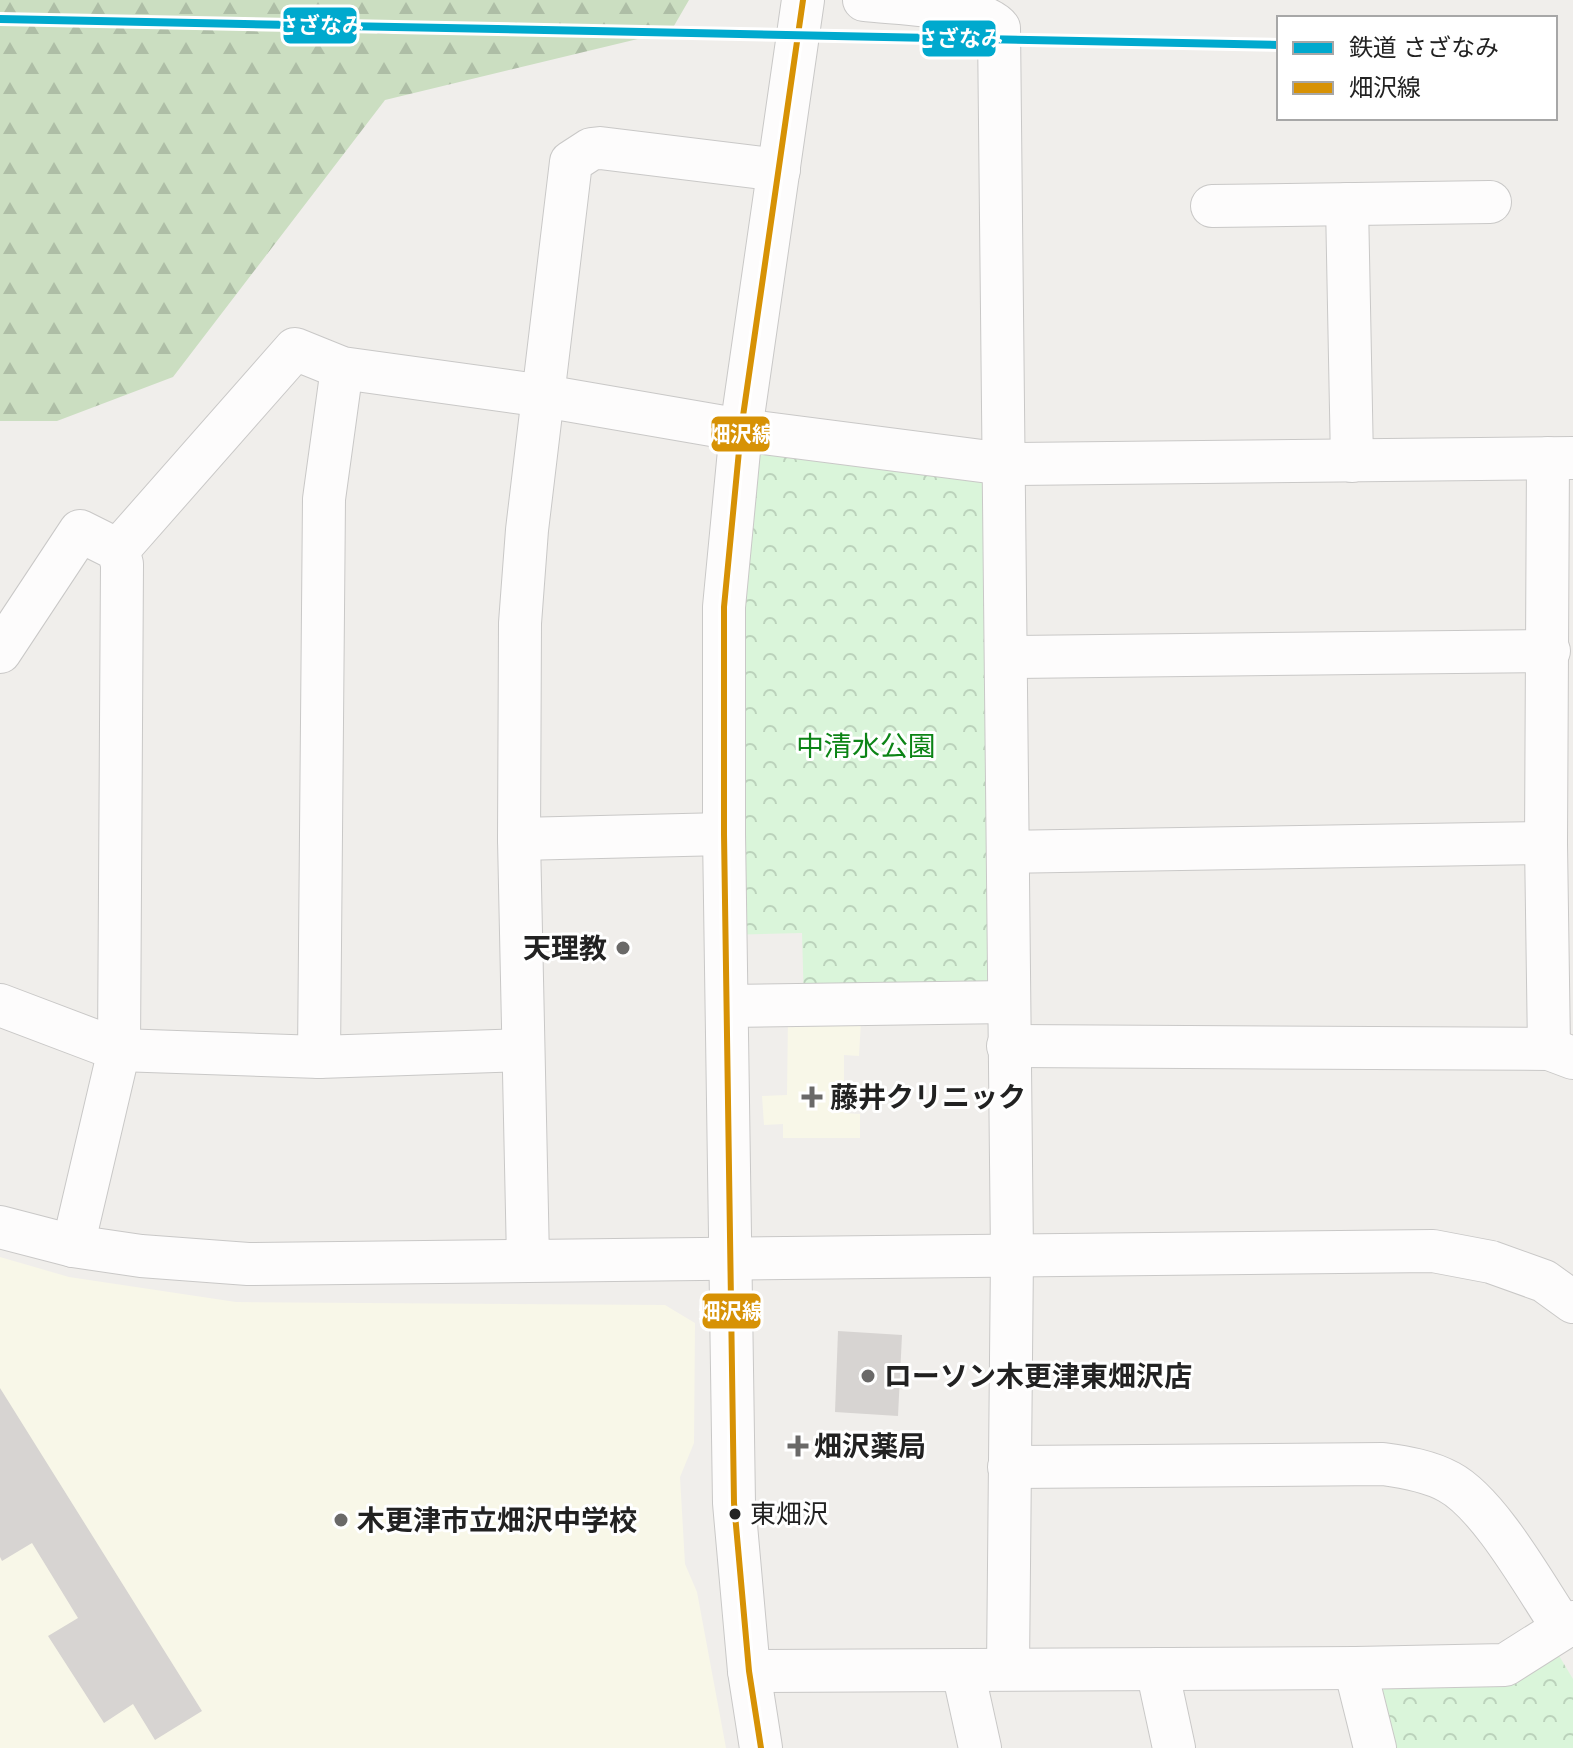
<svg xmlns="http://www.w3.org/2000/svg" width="1573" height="1748" font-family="Figtree,'Noto Sans JP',sans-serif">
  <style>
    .education { fill: #f8f7e8 }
    .forest { fill: url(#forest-firs) }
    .park { fill: url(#park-crowns) }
    .building { fill: #d7d4d2 }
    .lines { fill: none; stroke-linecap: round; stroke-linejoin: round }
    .minor-casing { stroke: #c9c8c7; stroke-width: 44 }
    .minor { stroke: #fdfcfc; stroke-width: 42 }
    .bus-1-casing { stroke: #fff; stroke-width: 12 }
    .bus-1 { stroke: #d79205; stroke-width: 6 }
    .rail-1-casing { stroke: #fff; stroke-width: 14 }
    .rail-1 { stroke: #00a9ce; stroke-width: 8 }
    .poi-dot { fill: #6a6968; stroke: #fff; stroke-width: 3 }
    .bus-dot { fill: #222; stroke: #fff; stroke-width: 3 }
    .labels { text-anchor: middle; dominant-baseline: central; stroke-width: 6; stroke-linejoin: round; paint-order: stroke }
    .bus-label { font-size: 26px; fill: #222; stroke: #fff; text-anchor: start }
    .park-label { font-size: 28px; fill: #0c8416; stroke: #fff }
    .poi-label { font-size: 28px; font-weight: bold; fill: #222; stroke: #fff; text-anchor: start }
    .line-badge { stroke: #fff; stroke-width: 3 }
    .badge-label { font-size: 22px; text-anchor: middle; font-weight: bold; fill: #fff }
  </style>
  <defs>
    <pattern id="forest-firs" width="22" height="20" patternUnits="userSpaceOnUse" patternTransform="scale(2)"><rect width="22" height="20" fill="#cbdec1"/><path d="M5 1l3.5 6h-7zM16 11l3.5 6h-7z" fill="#aebea6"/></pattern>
    <pattern id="park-crowns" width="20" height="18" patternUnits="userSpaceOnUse" patternTransform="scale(2)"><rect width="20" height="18" fill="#daf5da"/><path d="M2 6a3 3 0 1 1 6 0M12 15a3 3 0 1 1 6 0" fill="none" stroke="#bbd2bb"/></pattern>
  </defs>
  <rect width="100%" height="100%" fill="#f0eeeb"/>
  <g class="education">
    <path d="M788,1018L861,1021L859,1056L844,1055V1113L860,1114V1138H783V1124L764,1125L762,1096L787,1095Z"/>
    <path d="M0,1257L69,1277L236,1302L665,1305L695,1323L694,1443L680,1477L685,1564L697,1592L726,1748H0Z"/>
  </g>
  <path class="forest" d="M0,0H689L671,31L385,100L173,377L57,421H0Z"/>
  <g class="park">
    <path d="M741,430L1005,464L1009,1002L804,1005L802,933L726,935Z"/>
    <path d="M1558,1654L1573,1679V1748H1386L1380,1692L1393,1683Z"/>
  </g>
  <g class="building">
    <path d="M838,1331L902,1335L898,1416L835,1412Z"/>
    <path d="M0,1388L202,1711L155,1740L133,1704L104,1723L48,1636L78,1618L32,1543L2,1561L0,1557Z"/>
  </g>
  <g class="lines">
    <defs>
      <g id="minor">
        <path d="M864,0C894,4 982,5 999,28L1012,1255L1008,1669"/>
        <path d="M1347,204L1352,461"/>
        <path d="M1212,206L1490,202"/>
        <path d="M1548,458L1546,843L1549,1049"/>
        <path d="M118,550L295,349L342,368L544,396L741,430L1005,464L1573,458"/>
        <path d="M0,652L80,531L118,550L122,564L119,1050L73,1246"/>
        <path d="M1006,657L1549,651"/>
        <path d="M519,839L724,834"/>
        <path d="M1008,852L1546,843"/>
        <path d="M0,1005L119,1050L319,1057L523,1050"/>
        <path d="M727,1006L1009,1002"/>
        <path d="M1008,1046L1549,1049L1573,1058"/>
        <path d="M319,1057L324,499L342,368"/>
        <path d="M0,1227L73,1246L141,1256L248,1264L1433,1251L1491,1262L1544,1281L1573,1302"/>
        <path d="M528,1259L519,839L520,623L527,530L571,162L591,149L600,148L779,170"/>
        <path d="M1009,1467L1383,1464C1405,1467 1429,1471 1449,1482C1490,1504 1536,1588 1563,1628"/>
        <path d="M1355,1668L1375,1748"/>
        <path d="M1157,1669L1174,1748"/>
        <path d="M749,1671L1355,1668L1505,1665L1573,1622"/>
        <path d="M963,1671L980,1748"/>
        <path d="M761,1748L749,1671L734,1503L724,834V607L741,430L803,0"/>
      </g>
    </defs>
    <use href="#minor" class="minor-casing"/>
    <use href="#minor" class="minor"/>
    <defs>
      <path id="bus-1" d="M761,1748L749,1671L734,1503L724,834V607L741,430L803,0"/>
    </defs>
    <use href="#bus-1" class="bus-1-casing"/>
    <use href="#bus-1" class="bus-1"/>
    <defs>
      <path id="rail-1" d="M0,19L1279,45"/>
    </defs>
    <use href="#rail-1" class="rail-1-casing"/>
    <use href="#rail-1" class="rail-1"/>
  </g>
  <g class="poi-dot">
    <circle cx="623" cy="948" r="8"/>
    <path d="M808 1085h8v8h8v8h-8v8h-8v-8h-8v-8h8z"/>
    <circle cx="868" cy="1376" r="8"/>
    <path d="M794 1434h8v8h8v8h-8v8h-8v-8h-8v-8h8z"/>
    <circle cx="341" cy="1520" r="8"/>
  </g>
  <circle class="bus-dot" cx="735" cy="1514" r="7"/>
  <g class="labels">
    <g class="bus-label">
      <text x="750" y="1514">東畑沢</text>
    </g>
    <g class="park-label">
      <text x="866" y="746">中清水公園</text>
    </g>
    <g class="poi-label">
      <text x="607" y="948" text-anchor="end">天理教</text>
      <text x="830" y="1097">藤井クリニック</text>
      <text x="884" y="1376">ローソン木更津東畑沢店</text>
      <text x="814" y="1446">畑沢薬局</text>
      <text x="357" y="1520">木更津市立畑沢中学校</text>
    </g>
  </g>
  <g class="line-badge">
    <rect x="282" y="6" width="76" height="39" rx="8" fill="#00a9ce"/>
    <rect x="921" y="19" width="76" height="39" rx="8" fill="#00a9ce"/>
    <rect x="710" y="415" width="61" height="38" rx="8" fill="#d79205"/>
    <rect x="701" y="1292" width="61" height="38" rx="8" fill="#d79205"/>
  </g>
  <g class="badge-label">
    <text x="320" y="33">さざなみ</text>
    <text x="959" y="46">さざなみ</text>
    <text x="741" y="442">畑沢線</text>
    <text x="731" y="1319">畑沢線</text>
  </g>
  <rect x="1277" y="16" width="280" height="104" fill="#ffffff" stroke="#a7a7a7" stroke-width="2"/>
  <rect x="1293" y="42" width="40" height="12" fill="#00a9ce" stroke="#a7a7a7" stroke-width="2"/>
  <text x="1349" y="56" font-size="24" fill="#222222">鉄道 さざなみ</text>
  <rect x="1293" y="82" width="40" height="12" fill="#d79205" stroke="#a7a7a7" stroke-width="2"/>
  <text x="1349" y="96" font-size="24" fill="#222222">畑沢線</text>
</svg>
